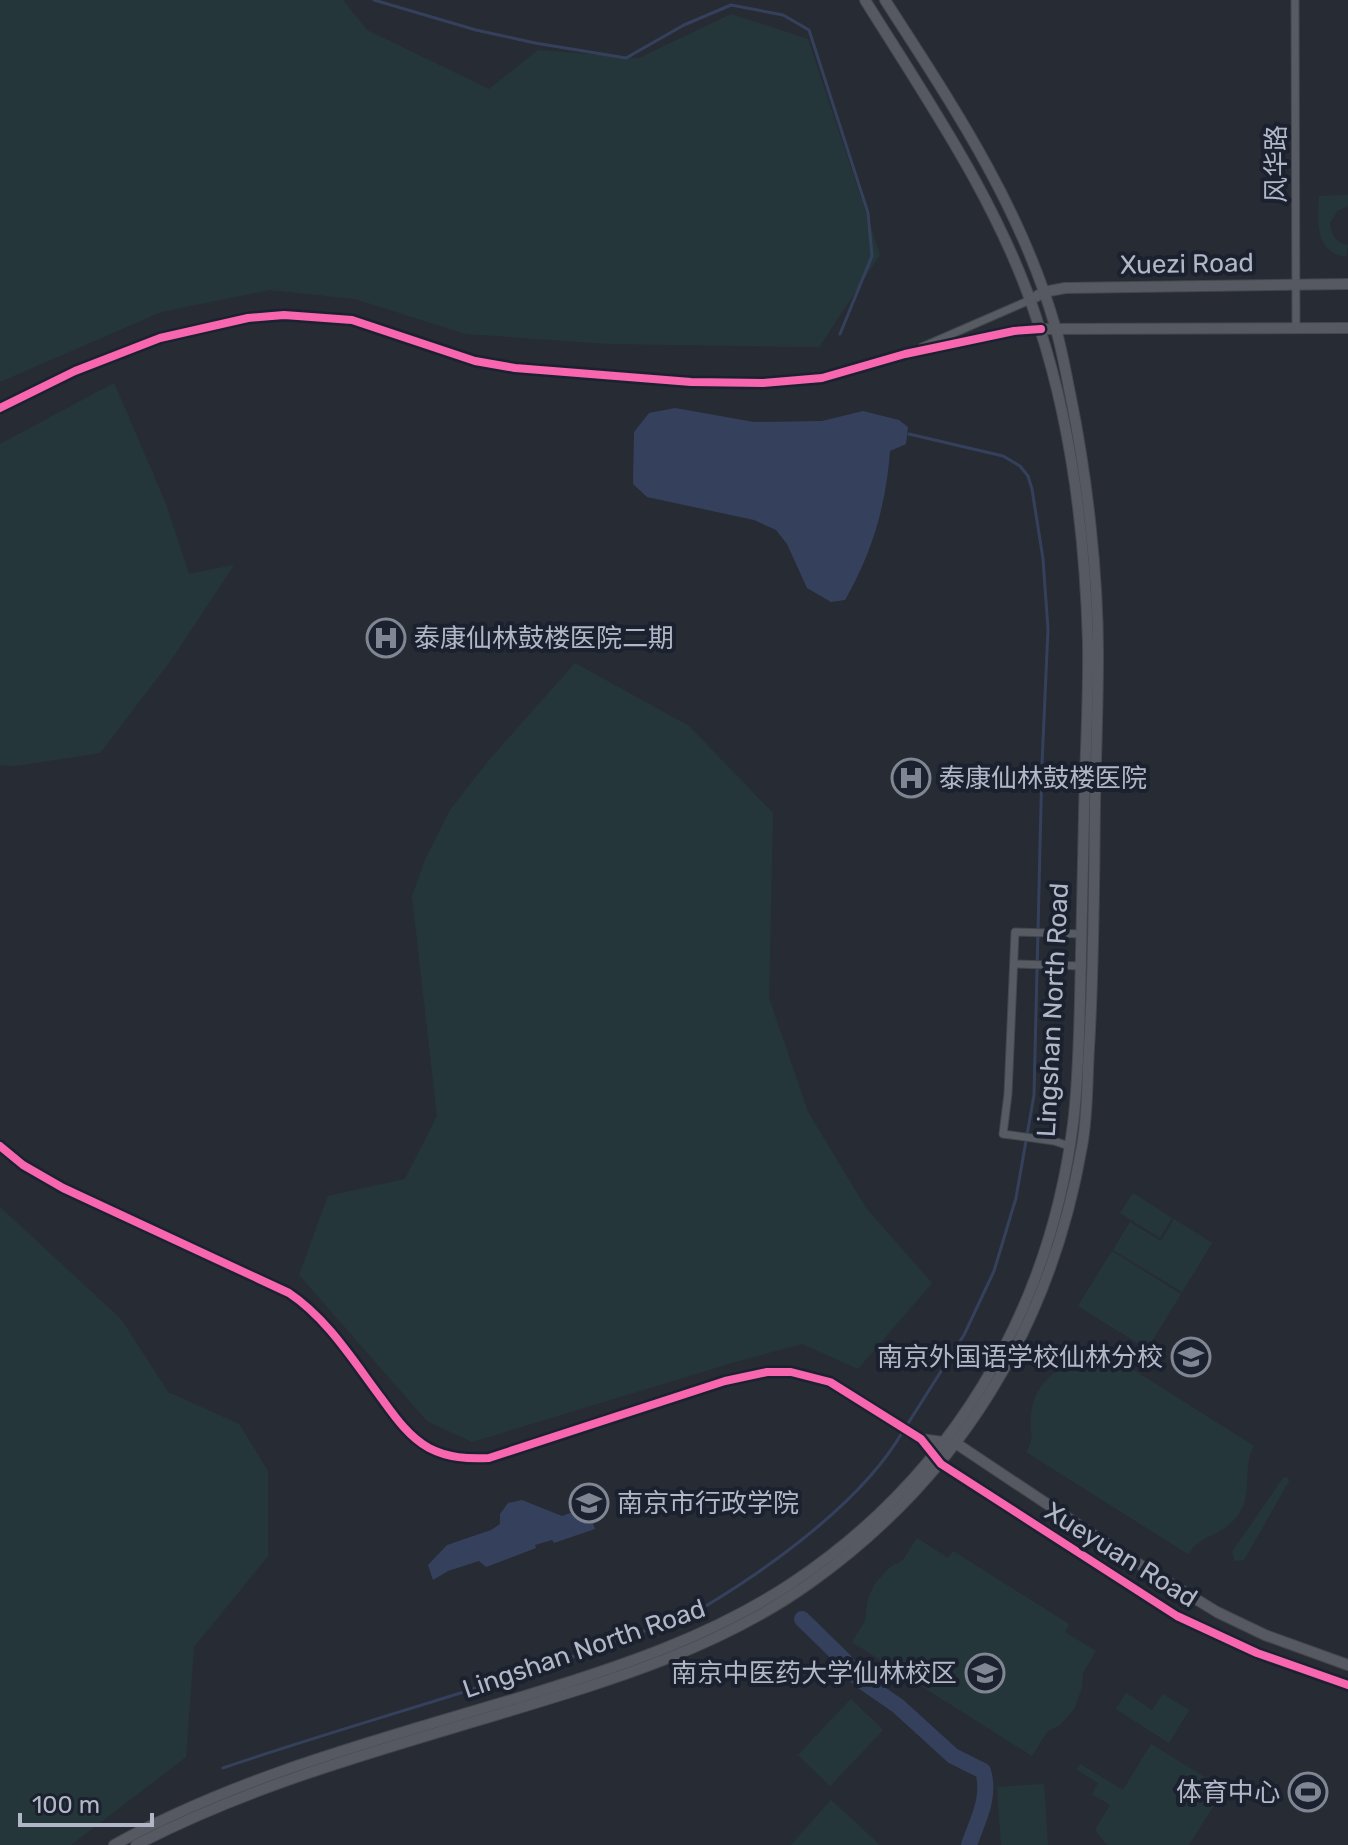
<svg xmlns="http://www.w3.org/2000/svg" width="1348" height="1845" font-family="Rubik,'Noto Sans SC',sans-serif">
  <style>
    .green { fill: #25363b }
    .water { fill: #35415c }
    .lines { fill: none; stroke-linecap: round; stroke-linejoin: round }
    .stream { stroke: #35415c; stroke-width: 3 }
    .river { stroke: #35415c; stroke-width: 16 }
    .street-casing { stroke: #43474d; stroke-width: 9 }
    .secondary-casing { stroke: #43474d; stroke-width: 12 }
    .street { stroke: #575b63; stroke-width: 7 }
    .secondary { stroke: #565961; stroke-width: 10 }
    .cycleway-casing { stroke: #1b212f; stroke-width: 13 }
    .cycleway { stroke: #f766af; stroke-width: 8 }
    .labels { text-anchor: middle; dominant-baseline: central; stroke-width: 8; stroke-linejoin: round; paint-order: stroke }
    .street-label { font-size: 26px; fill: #b1b7c6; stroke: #1b212f }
    .poi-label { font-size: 26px; fill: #b1b7c6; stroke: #1b212f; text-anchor: start }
  </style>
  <rect width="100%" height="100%" fill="#272b34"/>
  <g class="green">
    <path d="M0,0H343L367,30L489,89L538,50L639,58L731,14L808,39L880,255L819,347L611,344L466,334L355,299L270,290L161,312L0,382Z"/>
    <path d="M1348,195V206L1337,211L1330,223C1331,235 1336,243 1348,245L1346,257C1314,251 1318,222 1319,196Z"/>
    <path d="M114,383L166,504L189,574L234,565L171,660L100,753L15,766L0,765V444Z"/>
    <path d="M575,663L689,726L773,813L769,998L808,1112L866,1208L932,1283L858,1369L802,1344L732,1363L472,1442L427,1421L299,1275L328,1196L405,1179L437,1116L412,896L425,860L450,810L489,760Z"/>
    <path d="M1133,1193L1172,1218L1160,1238L1120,1213Z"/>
    <path d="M0,1207L121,1319L168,1392L239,1424L268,1471V1556L194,1647L186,1757L71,1845H0Z"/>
    <path d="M1174,1219L1212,1243L1182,1292L1113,1250L1130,1222L1161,1241Z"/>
    <path d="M1112,1251L1181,1294L1147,1349L1078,1306Z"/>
    <path d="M1094,1345L1254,1446C1242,1467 1253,1490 1240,1512C1224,1537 1201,1533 1188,1554L1026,1452C1036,1436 1029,1433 1031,1416C1033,1386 1055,1366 1084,1361Z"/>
    <path d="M1288,1477L1289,1481L1244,1560L1235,1561L1232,1552L1283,1478Z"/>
    <path d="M917,1538L948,1558L953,1551L1069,1624L1065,1632L1096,1651L1083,1673L1082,1688L1074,1709L1060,1725L1047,1732L1032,1756L852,1642L865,1621L868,1599L874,1585L889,1568L903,1560Z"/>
    <path d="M1126,1693L1152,1710L1163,1694L1189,1710L1169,1743L1116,1709Z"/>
    <path d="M851,1699L883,1730L830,1786L798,1755Z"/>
    <path d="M1151,1744L1224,1789L1189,1845H1107L1095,1830L1110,1805L1092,1794L1098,1783L1077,1770L1080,1764L1123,1790Z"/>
    <path d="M1044,1784L1048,1845H1001L997,1787Z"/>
    <path d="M831,1800L880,1845H791Z"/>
  </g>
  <g class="water">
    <path d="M675,408L754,422L822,421L863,411L899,420L908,427L906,444L890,451C886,506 872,553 845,600L831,602L807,588L787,544L776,530L754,520L647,497L633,484L634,432L649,413Z"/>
    <path d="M522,1500L562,1516L587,1507L595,1529L554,1543L552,1540L535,1545L536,1548L486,1567L479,1561L448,1571L433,1580L428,1565L447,1545L491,1530L500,1524V1514L508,1503Z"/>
  </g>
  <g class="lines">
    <g class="stream">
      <path d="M374,0L476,30L535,43L626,58L684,25L731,5L783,15L809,30L868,213L872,256L840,334"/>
      <path d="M907,1425L964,1335L994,1271L1016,1198L1034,1095L1042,764L1048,629L1043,559L1032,489L1028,476L1020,466L1003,456L909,434"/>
      <path d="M704,1607C771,1567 864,1500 903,1431"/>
      <path d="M223,1768C370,1718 522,1679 668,1622"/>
    </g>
    <path class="river" d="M802,1619L844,1660L859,1679L898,1706L953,1756L983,1771C991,1798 977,1821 969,1845"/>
    <defs>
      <g id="street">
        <path d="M1295,0L1296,329"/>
        <path d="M922,347L1030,300"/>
        <path d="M0,408L75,371L160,338L248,318L284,315L352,320L475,361L515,368L691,382L763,383L822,378L905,354L1014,331L1041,329"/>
        <path d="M1014,964L1082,966"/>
        <path d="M1069,1146L1054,1141L1003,1134L1008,1094L1015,932L1083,934"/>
      </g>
      <g id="secondary">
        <path d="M1030,300L1044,292L1065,288L1348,284"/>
        <path d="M1041,329L1348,328"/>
        <path d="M0,1146L23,1165L63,1188L289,1293C328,1319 354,1362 382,1399C395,1417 409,1437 429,1448C448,1458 468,1459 489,1458L725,1381L767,1372H791L830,1382L921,1439L941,1464L1177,1616L1257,1653L1348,1685"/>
        <path d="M921,1439L957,1444L1116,1550L1217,1612L1265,1635L1348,1665"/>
        <path d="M114,1845C244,1773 390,1737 531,1694C622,1666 712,1636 792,1583C951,1477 1049,1313 1073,1124C1078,1084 1079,1041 1080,1001C1081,939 1083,877 1084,815C1085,758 1089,700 1088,642C1085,536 1072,427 1039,326C1002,208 930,104 865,0"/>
        <path d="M136,1845C253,1784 380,1750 506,1712C612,1680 719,1648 810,1583C959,1477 1051,1326 1082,1146C1088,1114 1087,1080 1089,1048C1094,966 1094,884 1095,802C1096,753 1098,704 1098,654C1098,573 1087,477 1071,398C1066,374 1062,349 1055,326C1020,205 952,104 885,0"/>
      </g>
    </defs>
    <use href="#street" class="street-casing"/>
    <use href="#secondary" class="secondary-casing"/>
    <use href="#street" class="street"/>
    <use href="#secondary" class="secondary"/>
    <defs>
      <g id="cycleway">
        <path d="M0,408L75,371L160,338L248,318L284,315L352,320L475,361L515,368L691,382L763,383L822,378L905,354L1014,331L1041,329"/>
        <path d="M0,1146L23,1165L63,1188L289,1293C328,1319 354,1362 382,1399C395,1417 409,1437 429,1448C448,1458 468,1459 489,1458L725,1381L767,1372H791L830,1382L921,1439L941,1464L1177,1616L1257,1653L1348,1685"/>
      </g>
    </defs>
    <use href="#cycleway" class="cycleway-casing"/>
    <use href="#cycleway" class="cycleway"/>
  </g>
  <defs>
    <symbol id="hospital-ring" viewBox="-11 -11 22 22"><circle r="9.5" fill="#1b212f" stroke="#818693" stroke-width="1.5"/><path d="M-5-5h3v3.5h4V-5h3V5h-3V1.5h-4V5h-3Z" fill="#818693"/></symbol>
    <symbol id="school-ring" viewBox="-11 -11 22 22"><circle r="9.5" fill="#1b212f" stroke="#818693" stroke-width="1.5"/><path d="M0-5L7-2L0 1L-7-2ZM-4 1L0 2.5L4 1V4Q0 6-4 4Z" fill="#818693"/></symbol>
    <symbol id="university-ring" viewBox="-11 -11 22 22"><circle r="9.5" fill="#1b212f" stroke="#818693" stroke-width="1.5"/><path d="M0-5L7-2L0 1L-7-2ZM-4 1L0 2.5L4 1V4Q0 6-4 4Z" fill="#818693"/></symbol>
    <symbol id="stadium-ring" viewBox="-11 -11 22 22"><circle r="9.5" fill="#1b212f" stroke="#818693" stroke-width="1.5"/><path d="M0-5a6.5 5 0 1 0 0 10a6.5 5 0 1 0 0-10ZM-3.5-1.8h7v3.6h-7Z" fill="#818693"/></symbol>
  </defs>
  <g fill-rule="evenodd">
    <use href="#hospital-ring" x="364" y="616" width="44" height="44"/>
    <use href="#hospital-ring" x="889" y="756" width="44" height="44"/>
    <use href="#school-ring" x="1169" y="1335" width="44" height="44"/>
    <use href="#school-ring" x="567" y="1481" width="44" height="44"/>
    <use href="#university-ring" x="963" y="1651" width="44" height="44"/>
    <use href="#stadium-ring" x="1286" y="1770" width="44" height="44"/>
  </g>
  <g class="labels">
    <g class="street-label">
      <text transform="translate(1276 164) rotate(-90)">风华路</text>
      <text transform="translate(1187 264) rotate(-1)">Xuezi Road</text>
      <text transform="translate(1053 1010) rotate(-87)">Lingshan North Road</text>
      <text transform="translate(1121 1555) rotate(32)">Xueyuan Road</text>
      <text transform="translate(584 1649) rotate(-19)">Lingshan North Road</text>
    </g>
    <g class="poi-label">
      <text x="414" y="638">泰康仙林鼓楼医院二期</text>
      <text x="939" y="778">泰康仙林鼓楼医院</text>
      <text x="1163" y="1357" text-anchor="end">南京外国语学校仙林分校</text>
      <text x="617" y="1503">南京市行政学院</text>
      <text x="957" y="1673" text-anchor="end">南京中医药大学仙林校区</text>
      <text x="1280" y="1792" text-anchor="end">体育中心</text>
    </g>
  </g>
  <path d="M20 1813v12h132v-12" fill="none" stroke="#b1b7c6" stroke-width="4"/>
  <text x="32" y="1813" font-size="24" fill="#b1b7c6" stroke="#1b212f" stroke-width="6" paint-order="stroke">100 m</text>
</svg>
